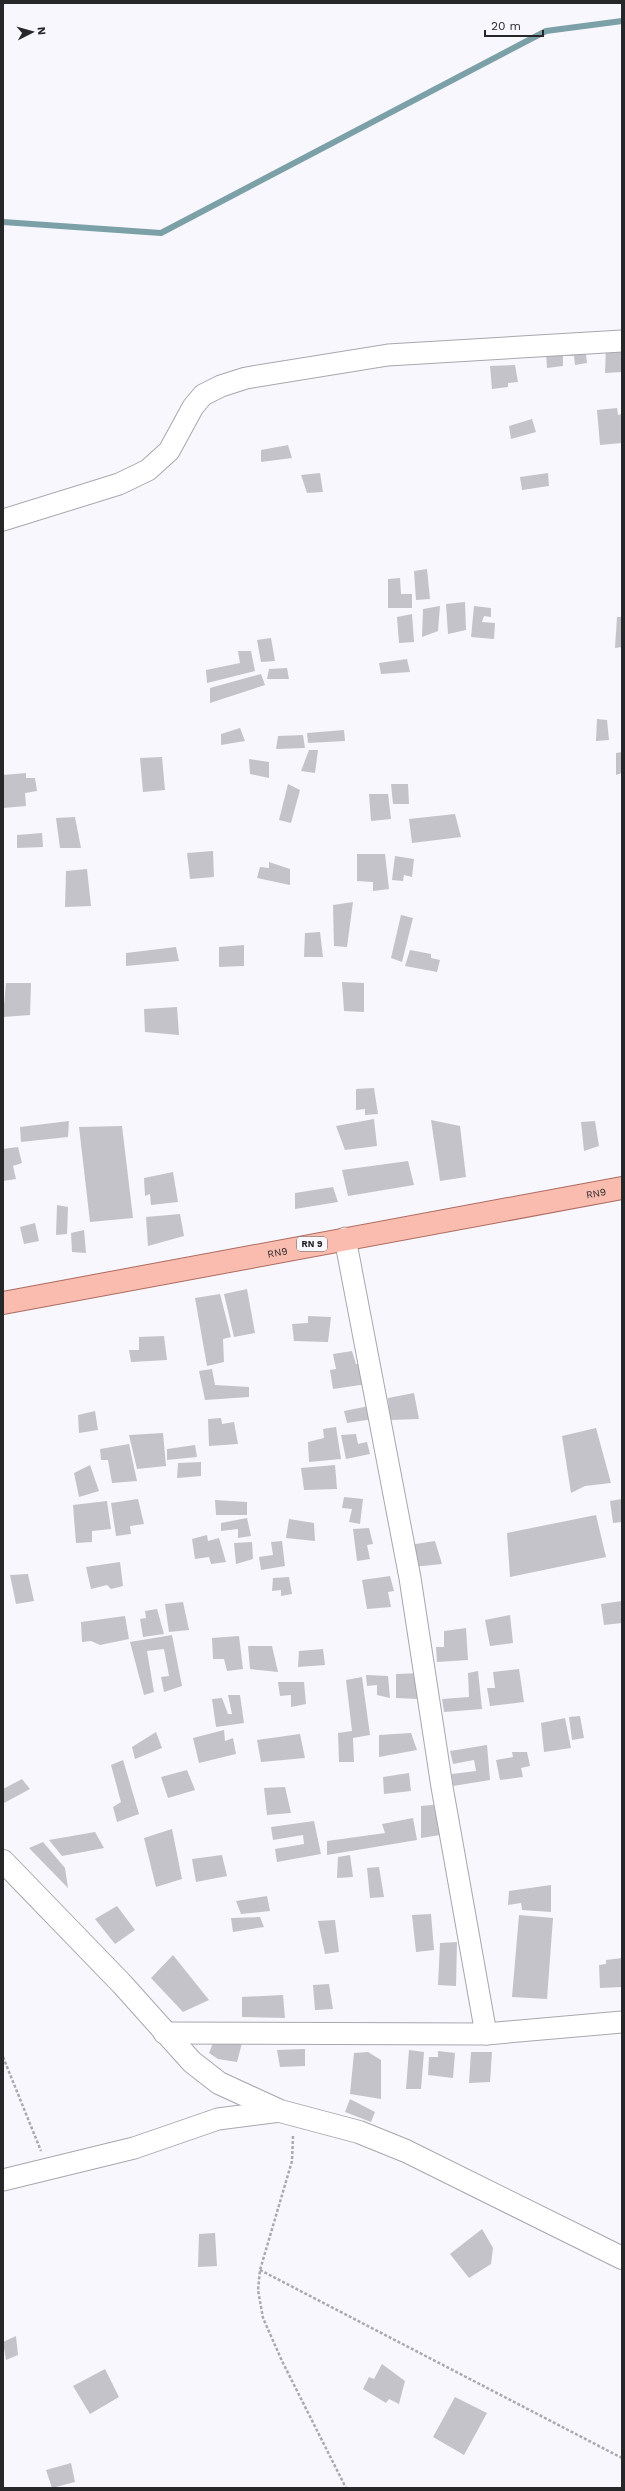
<svg xmlns="http://www.w3.org/2000/svg" width="625" height="2491" font-family="'Work Sans',sans-serif">
  <style>
    .lines { fill: none; stroke-linecap: round; stroke-linejoin: round }
    .stream { stroke: #7ca0a7; stroke-width: 6 }
    .building { fill: #c3c3c9 }
    .minor-casing { stroke: #a7a7ad; stroke-width: 23 }
    .secondary-casing { stroke: #a7a7ad; stroke-width: 24 }
    .primary-casing { stroke: #ae6b5f; stroke-width: 24 }
    .path { stroke: #a9a9ae; stroke-width: 2.5; stroke-dasharray: 3 2; stroke-linecap: butt }
    .minor { stroke: #fff; stroke-width: 21 }
    .secondary { stroke: #fff; stroke-width: 22 }
    .primary { stroke: #fbbcb0; stroke-width: 22 }
    .labels { text-anchor: middle; dominant-baseline: central; stroke-width: 3; stroke-linejoin: round; paint-order: stroke }
    .shield { fill: #f7f7fd; stroke: #656569; stroke-width: 1 }
    .shield-label { font-size: 9px; font-weight: bold; fill: #262729 }
    .street-label { font-size: 10px; fill: #262729; stroke: #f7f7fd }
  </style>
  <rect width="100%" height="100%" fill="#f7f7fd"/>
  <g class="lines">
    <path class="stream" d="M3,222L161,233L546,31L622,21"/>
  </g>
  <g class="building">
    <path d="M606,346H622V372L605,373Z"/>
    <path d="M585,347L587,363L575,365L574,356H567L568,349Z"/>
    <path d="M546,352H563V366L547,368Z"/>
    <path d="M515,365L518,382L508,383V387L492,389L490,366Z"/>
    <path d="M617,408L618,415L622,414V443L600,445L597,410Z"/>
    <path d="M532,419L536,432L511,439L509,426Z"/>
    <path d="M288,445L292,458L261,462V450Z"/>
    <path d="M320,473L323,492L307,493L301,475Z"/>
    <path d="M548,473L549,486L522,490L520,477Z"/>
    <path d="M427,569L430,599L416,600L414,571Z"/>
    <path d="M400,578L401,594H412V608H388V579Z"/>
    <path d="M465,602L466,630L448,634L446,604Z"/>
    <path d="M440,606L438,631L422,637L423,609Z"/>
    <path d="M474,606L491,608V617L484,616L482,622L495,623L494,639L471,637Z"/>
    <path d="M412,614L414,642L399,643L397,617Z"/>
    <path d="M617,617H622V647L615,648Z"/>
    <path d="M271,638L275,661L261,662L257,640Z"/>
    <path d="M238,651H251L255,671L207,683L206,670L240,663Z"/>
    <path d="M407,659L410,672L381,674L379,663Z"/>
    <path d="M287,668L289,679H267L269,669Z"/>
    <path d="M261,674L265,685L210,703V688Z"/>
    <path d="M597,719L607,720L609,740L596,741Z"/>
    <path d="M240,728L245,741L221,745V734Z"/>
    <path d="M344,730L345,741L308,743L307,733Z"/>
    <path d="M303,735L305,748L276,749L278,736Z"/>
    <path d="M309,750H318L315,773L301,771Z"/>
    <path d="M622,752V773L616,775V753Z"/>
    <path d="M162,757L165,790L143,792L140,758Z"/>
    <path d="M249,759L269,762V778L250,774Z"/>
    <path d="M26,773V778H35L37,791L25,793L26,806L3,808V775Z"/>
    <path d="M288,784L300,790L291,823L279,820Z"/>
    <path d="M391,784H408L409,804H393Z"/>
    <path d="M369,794H388L391,819L371,821Z"/>
    <path d="M455,814L461,837L412,843L409,819Z"/>
    <path d="M75,817L81,848H60L56,818Z"/>
    <path d="M42,833L43,847L17,848V835Z"/>
    <path d="M213,851L214,877L190,879L187,853Z"/>
    <path d="M357,854H385L389,889L373,891V882L357,881Z"/>
    <path d="M395,856L414,859L412,877L404,875L403,881L392,880Z"/>
    <path d="M269,862L290,869V885L257,878L260,867L269,868Z"/>
    <path d="M87,869L91,906L65,907L66,871Z"/>
    <path d="M353,902L347,947L334,946L333,905Z"/>
    <path d="M401,915L413,918L402,962L391,958Z"/>
    <path d="M320,932L323,957H304L305,933Z"/>
    <path d="M244,945V966L219,967V947Z"/>
    <path d="M176,947L179,961L126,966V953Z"/>
    <path d="M410,950L431,954V958L440,960L437,972L405,966Z"/>
    <path d="M342,982L364,983V1012L344,1011Z"/>
    <path d="M6,983H31L30,1015L3,1017Z"/>
    <path d="M177,1007L179,1035L145,1032L144,1009Z"/>
    <path d="M374,1088L378,1114L365,1115V1109L356,1110V1089Z"/>
    <path d="M374,1119L377,1146L345,1150L336,1126Z"/>
    <path d="M431,1120L460,1126L466,1177L440,1181Z"/>
    <path d="M69,1121L68,1137L21,1142L20,1127Z"/>
    <path d="M595,1121L599,1146L584,1151L581,1122Z"/>
    <path d="M122,1126L133,1218L90,1222L79,1127Z"/>
    <path d="M18,1147L22,1163L13,1166L16,1179L3,1181V1149Z"/>
    <path d="M408,1161L414,1185L348,1196L342,1170Z"/>
    <path d="M173,1172L178,1202L151,1205L150,1194L145,1196L144,1178Z"/>
    <path d="M333,1187L338,1202L295,1209V1193Z"/>
    <path d="M57,1205L68,1207L67,1234L56,1235Z"/>
    <path d="M180,1214L184,1236L148,1246L146,1217Z"/>
    <path d="M35,1223L39,1241L24,1244L20,1227Z"/>
    <path d="M84,1230L86,1253L72,1252L71,1233Z"/>
    <path d="M247,1289L255,1333L234,1337L224,1294Z"/>
    <path d="M220,1294L231,1337L223,1339L224,1362L207,1366L195,1298Z"/>
    <path d="M308,1316L331,1317L328,1342L294,1341L292,1324L308,1323Z"/>
    <path d="M164,1336L167,1360L131,1362L129,1350H139V1337Z"/>
    <path d="M352,1351L356,1364H363L367,1384L333,1389L330,1370L336,1369L333,1354Z"/>
    <path d="M212,1369L215,1385L249,1387V1397L205,1400L199,1371Z"/>
    <path d="M414,1393L419,1419L390,1420L388,1398Z"/>
    <path d="M369,1406L373,1419L347,1423L344,1411Z"/>
    <path d="M95,1411L98,1430L79,1433L78,1415Z"/>
    <path d="M221,1418L222,1424L234,1422L238,1444L209,1446L208,1419Z"/>
    <path d="M336,1427L341,1459L309,1462L308,1442L324,1438L323,1429Z"/>
    <path d="M596,1428L611,1483L585,1486L571,1493L562,1436Z"/>
    <path d="M163,1433L166,1466L137,1469L129,1435Z"/>
    <path d="M356,1434L358,1444L367,1442L370,1454L346,1459L341,1435Z"/>
    <path d="M129,1444L137,1481L112,1483L108,1460H101L100,1449Z"/>
    <path d="M195,1445L197,1457L167,1460V1449Z"/>
    <path d="M201,1462V1476L177,1478L178,1463Z"/>
    <path d="M90,1465L99,1491L79,1497L74,1473Z"/>
    <path d="M335,1465L337,1489L304,1490L301,1468Z"/>
    <path d="M344,1497L363,1499L360,1524L349,1522L352,1509L342,1508Z"/>
    <path d="M138,1499L144,1524L130,1526L131,1534L116,1536L111,1503Z"/>
    <path d="M622,1499V1522L613,1523L610,1501Z"/>
    <path d="M215,1500L247,1502V1515H216Z"/>
    <path d="M107,1501L111,1529L92,1531V1542L76,1543L73,1505Z"/>
    <path d="M596,1515L606,1557L510,1577L507,1533Z"/>
    <path d="M247,1518L251,1536L238,1538V1529L221,1531V1523Z"/>
    <path d="M289,1519L314,1523L315,1541L286,1538Z"/>
    <path d="M369,1528L373,1544L367,1545L370,1559L357,1561L353,1529Z"/>
    <path d="M207,1535L208,1541L219,1538L226,1562L211,1564L209,1557L195,1559L192,1539Z"/>
    <path d="M282,1541L285,1566L261,1570L259,1557L273,1555L271,1542Z"/>
    <path d="M435,1541L442,1564L413,1567L409,1545Z"/>
    <path d="M252,1542L253,1559L236,1564L234,1543Z"/>
    <path d="M120,1562L123,1586L111,1589L107,1585L91,1589L86,1567Z"/>
    <path d="M28,1574L34,1601L16,1604L10,1575Z"/>
    <path d="M390,1576L394,1591L388,1592L391,1607L367,1609L362,1580Z"/>
    <path d="M289,1577L292,1594L281,1596V1590L272,1591L273,1578Z"/>
    <path d="M622,1601V1623L604,1625L601,1604Z"/>
    <path d="M183,1602L189,1630L169,1632L165,1604Z"/>
    <path d="M157,1609L164,1634L143,1637L140,1619L146,1618L145,1611Z"/>
    <path d="M510,1615L513,1643L490,1646L485,1620Z"/>
    <path d="M125,1616L129,1639L100,1645L91,1641L82,1642L81,1622Z"/>
    <path d="M466,1628L468,1660L437,1662L436,1647H444V1631Z"/>
    <path d="M172,1635L182,1686L164,1692L161,1677L169,1676L164,1649L147,1651L154,1692L144,1695L130,1642Z"/>
    <path d="M239,1636L243,1669L227,1671L224,1659H213L212,1638Z"/>
    <path d="M248,1646H272L278,1672L250,1669Z"/>
    <path d="M323,1649L325,1665L298,1667L299,1651Z"/>
    <path d="M519,1669L524,1702L490,1706L487,1688H495L493,1672Z"/>
    <path d="M478,1671L482,1709L444,1712L442,1699L469,1697L468,1673Z"/>
    <path d="M421,1673L418,1699L396,1698V1674Z"/>
    <path d="M366,1675L388,1676L390,1698L377,1695V1685L367,1686Z"/>
    <path d="M362,1677L370,1735L353,1738L354,1762H339L338,1733L352,1731L346,1680Z"/>
    <path d="M278,1682H304L306,1704L291,1707V1695L280,1696Z"/>
    <path d="M228,1695H240L244,1723L216,1727L212,1699L222,1698L228,1714H232Z"/>
    <path d="M580,1716L584,1738L572,1740L569,1717Z"/>
    <path d="M565,1718L571,1748L544,1752L541,1723Z"/>
    <path d="M224,1730L225,1741L233,1738L236,1754L199,1763L193,1738Z"/>
    <path d="M156,1732L162,1748L135,1759L132,1747Z"/>
    <path d="M411,1733L417,1750L379,1757V1735Z"/>
    <path d="M300,1734L305,1758L261,1762L257,1740Z"/>
    <path d="M487,1745L490,1780L453,1786L452,1774L476,1771L474,1760L453,1764L450,1751Z"/>
    <path d="M512,1752H527L530,1766L521,1768L523,1777L500,1780L496,1760L513,1757Z"/>
    <path d="M123,1760L139,1814L117,1822L113,1807L121,1802L111,1765Z"/>
    <path d="M187,1770L195,1790L168,1798L161,1777Z"/>
    <path d="M409,1773L411,1791L384,1794L383,1777Z"/>
    <path d="M22,1779L30,1789L4,1803L3,1789Z"/>
    <path d="M285,1787L291,1813L267,1815L264,1788Z"/>
    <path d="M442,1804L447,1834L421,1838V1806Z"/>
    <path d="M413,1818L417,1840L327,1855V1841L385,1833L382,1824Z"/>
    <path d="M314,1821L321,1854L277,1862L275,1849L304,1844L303,1835L273,1840L271,1827Z"/>
    <path d="M172,1829L182,1879L156,1887L144,1838Z"/>
    <path d="M95,1832L104,1848L62,1856L49,1840Z"/>
    <path d="M43,1842L65,1868L68,1888L29,1848Z"/>
    <path d="M222,1855L227,1876L196,1882L192,1859Z"/>
    <path d="M350,1855L353,1877L337,1878L338,1857Z"/>
    <path d="M379,1867L384,1897L370,1898L367,1868Z"/>
    <path d="M551,1885V1912L522,1910L521,1903L508,1905L509,1891Z"/>
    <path d="M267,1896L270,1911L241,1914L236,1901Z"/>
    <path d="M117,1906L135,1930L115,1944L95,1919Z"/>
    <path d="M431,1914L434,1950L416,1952L412,1915Z"/>
    <path d="M519,1915L553,1918L547,1999L512,1997Z"/>
    <path d="M260,1917L264,1927L233,1932L231,1918Z"/>
    <path d="M335,1920L339,1952L325,1954L318,1921Z"/>
    <path d="M457,1942L456,1986L438,1985L440,1943Z"/>
    <path d="M173,1955L209,2000L183,2012L151,1978Z"/>
    <path d="M622,1958V1987L600,1988L599,1965L606,1964V1960Z"/>
    <path d="M329,1984L333,2009L315,2010L313,1985Z"/>
    <path d="M283,1995L285,2018L242,2017V1997Z"/>
    <path d="M215,2038L242,2043L237,2062L218,2059L209,2053Z"/>
    <path d="M305,2049V2066L280,2067L277,2050Z"/>
    <path d="M409,2050L424,2052L421,2089H406Z"/>
    <path d="M438,2051L455,2053L453,2078L428,2075L429,2057H438Z"/>
    <path d="M368,2052L381,2060V2099L350,2094L354,2053Z"/>
    <path d="M471,2052H492L490,2082L469,2083Z"/>
    <path d="M350,2099L375,2112L371,2122L345,2112Z"/>
    <path d="M482,2229L493,2248L491,2264L469,2278L450,2254Z"/>
    <path d="M215,2233L217,2266L198,2267L199,2234Z"/>
    <path d="M16,2336L18,2355L6,2360L3,2342Z"/>
    <path d="M382,2364L405,2381L399,2404L389,2399L386,2403L363,2389L369,2377L374,2379Z"/>
    <path d="M105,2369L119,2397L90,2414L73,2386Z"/>
    <path d="M455,2397L487,2413L464,2455L433,2437Z"/>
    <path d="M71,2463L75,2482L52,2488L46,2470Z"/>
  </g>
  <g class="lines">
    <defs>
      <g id="minor">
        <path d="M3,520L119,484L148,470L169,451L193,407L203,395L221,386L246,378L388,355L622,341"/>
        <path d="M345,1238L410,1578L442,1787L486,2034"/>
        <path d="M164,2033L486,2034L622,2022"/>
        <path d="M3,2180L134,2148L218,2119L280,2111"/>
      </g>
      <path id="secondary" d="M3,1861L122,1984L192,2062L219,2083L280,2111L359,2132L406,2151L622,2258"/>
      <g id="primary">
        <path id="s1" d="M3,1303L622,1188"/>
      </g>
    </defs>
    <use href="#minor" class="minor-casing"/>
    <use href="#secondary" class="secondary-casing"/>
    <use href="#primary" class="primary-casing"/>
    <g class="path">
      <path d="M3,2057L41,2151"/>
      <path d="M293,2136L292,2161L260,2270L258,2290L263,2318L282,2361L346,2488"/>
      <path d="M260,2270L622,2458"/>
    </g>
    <use href="#minor" class="minor"/>
    <use href="#secondary" class="secondary"/>
    <use href="#primary" class="primary"/>
  </g>
  <g class="labels">
    <rect class="shield" x="297" y="1237" width="30" height="14" rx="3"/>
    <g class="shield-label">
      <text x="312" y="1244">RN 9</text>
    </g>
    <g class="street-label">
      <text stroke="none"><textPath href="#s1" startOffset="603">RN9</textPath></text>
      <text stroke="none"><textPath href="#s1" startOffset="279">RN9</textPath></text>
    </g>
  </g>
  <rect width="625" height="2491" fill="none" stroke="#262729" stroke-width="8"/>
  <g transform="translate(32 32) rotate(84)" stroke="#f7f7fd" stroke-width="3" paint-order="stroke">
  <path d="M0-3L7 15L0 10L-7 15Z" fill="#262729"/>
  <text y="-6" font-size="11" font-weight="bold" text-anchor="middle" fill="#262729">N</text>
  </g>
  <path d="M485 30v6h58v-6" fill="none" stroke="#262729" stroke-width="2"/>
  <text x="491" y="30" font-size="12" fill="#262729" stroke="#f7f7fd" stroke-width="3" paint-order="stroke">20 m</text>
</svg>
